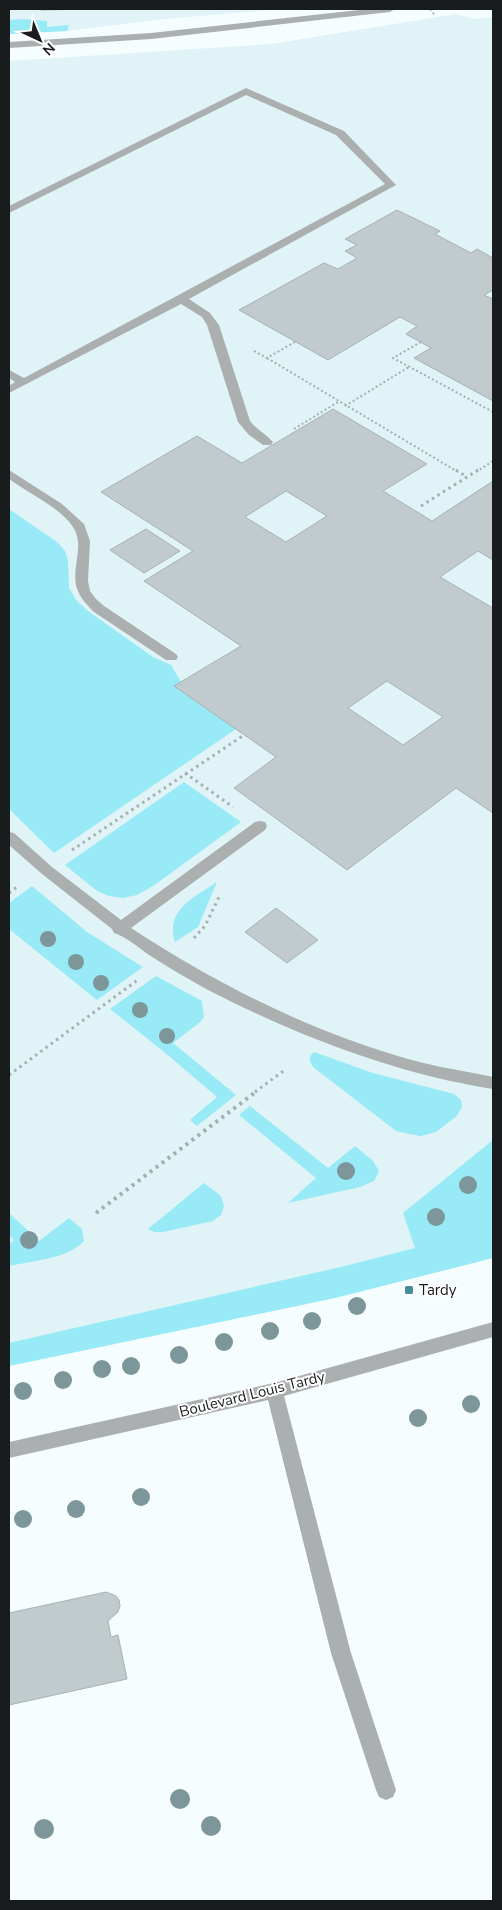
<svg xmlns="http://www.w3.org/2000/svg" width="502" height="1910" font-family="'Nunito Sans',sans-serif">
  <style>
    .built { fill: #e0f4f7 }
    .green { fill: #97eaf6 }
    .building { fill: #c1cbcd; stroke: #a8b1b3; fill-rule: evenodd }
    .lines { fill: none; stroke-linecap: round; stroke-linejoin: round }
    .path-far2 { stroke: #a8aeaf; stroke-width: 2; stroke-dasharray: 2 2.5; stroke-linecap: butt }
    .path-far1 { stroke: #a8aeaf; stroke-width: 3; stroke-dasharray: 2.5 4; stroke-linecap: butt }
    .path { stroke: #a8aeaf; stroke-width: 4; stroke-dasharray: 3 4.5; stroke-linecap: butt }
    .minor { fill: #abafb0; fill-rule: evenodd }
    .tree { fill: #7c9699 }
    .poi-dot { fill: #468c96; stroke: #fff; stroke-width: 2 }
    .labels { text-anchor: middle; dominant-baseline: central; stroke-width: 4; stroke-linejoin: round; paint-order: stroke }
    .poi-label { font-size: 15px; fill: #191c1d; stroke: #fff; text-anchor: start }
    .street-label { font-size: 15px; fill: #191c1d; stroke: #fff }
  </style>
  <rect width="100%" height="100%" fill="#f5fdfe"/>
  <g class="built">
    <path d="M9,9H281L165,19L67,31L9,34Z"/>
    <path d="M456,14L474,19L493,17V1258L335,1298L9,1366V61L271,44Z"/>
  </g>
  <g class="green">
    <path d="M22,19L47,21V27L69,25L67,31L9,34V20Z"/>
    <path d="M9,509L57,542L65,551L68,561L69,588L76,600L88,611L153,657L171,665L181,682L236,729L54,853L9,809Z"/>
    <path d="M184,782L241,822L153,886L137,895L123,898L109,896L97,891L65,865Z"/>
    <path d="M217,882L198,927L175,942C165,909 194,898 217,882Z"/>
    <path d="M32,886L87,932L143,967L97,1000L9,929V903Z"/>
    <path d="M156,976L202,1001L204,1017L199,1023L173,1043L236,1095L197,1126L190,1120L217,1097L163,1051L110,1009Z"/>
    <path d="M314,1052L373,1073L454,1094L461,1100L462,1107L457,1116L436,1132L421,1136L409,1134L396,1131L313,1067L310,1061V1056Z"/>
    <path d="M250,1106L328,1168L355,1146L373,1161L379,1171L374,1181L360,1187L288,1203L316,1178L239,1115Z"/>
    <path d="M493,1140V1258L335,1298L9,1366V1343L345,1266L415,1248L403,1213Z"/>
    <path d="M204,1183L221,1196L224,1206L221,1215L213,1221L163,1232H154L148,1229Z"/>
    <path d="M9,1213L39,1241L69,1218L82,1229L84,1241C68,1259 31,1261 9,1266V1244L14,1240L9,1235Z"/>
  </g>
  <g class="building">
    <path d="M41,9H95L41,10Z"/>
    <path d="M397,210L440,231L435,234L471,253L477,249L493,258V290L484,295L493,299V401L414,358L431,348L406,334L417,326L400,317L328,360L239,310L324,263L338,269L357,258L345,251L357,245L345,239Z"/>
    <path d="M333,409L427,464L383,491L432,521L493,481V560L478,551L440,577L493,608V813L456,788L347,870L234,788L276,757L174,686L241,646L144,581L193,551L101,492L197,436L242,463ZM286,491L327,516L286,542L245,517ZM387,681L443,717L403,745L348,708Z"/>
    <path d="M146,529L180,551L144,573L110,550Z"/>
    <path d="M276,908L318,940L287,963L245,932Z"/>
    <path d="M106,1592L116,1596L119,1600L120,1606L118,1612L108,1621L111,1637L118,1635L127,1679L9,1705V1613Z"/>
  </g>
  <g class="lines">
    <g class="path-far2">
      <path d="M430,9L434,14"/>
      <path d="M421,342L393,358L493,412"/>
      <path d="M254,351L267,358L295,342"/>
      <path d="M267,358L458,472"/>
      <path d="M345,406L409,367"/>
      <path d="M294,429L338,402"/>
      <path d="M476,472L493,461"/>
    </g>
    <g class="path-far1">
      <path d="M456,470L467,477"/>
      <path d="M421,506L478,470"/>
      <path d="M185,773L233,807"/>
      <path d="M72,850L244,735"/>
      <path d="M9,893L17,887"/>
      <path d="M194,938L205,926L219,897"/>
      <path d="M9,1075L139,979"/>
      <path d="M255,1092L286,1069"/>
    </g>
    <path class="path" d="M96,1213L257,1091"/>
    <g class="minor">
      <path d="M368,9H395L390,12L151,39L9,48V42L151,33Z"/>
      <path d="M246,88L344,131L396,185L189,299L210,313L219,325L250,421C257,430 266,434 273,442L271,445H263L249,435L238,422L207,325L202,317L181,304L9,393V386L15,382L9,378V370L24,378L385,184L336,135L246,95L9,213V206Z"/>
      <path d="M9,470L62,504L84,524L90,541L88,581L90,591L96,599L104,606L176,654L178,657L176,660H166L94,612C88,606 81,599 78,591C69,571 86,546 73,527C61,508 28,493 9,479Z"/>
      <path d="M260,821L265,822L267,826L265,830L131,928C217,984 309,1031 408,1059C436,1067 465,1071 493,1077V1089C393,1073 298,1036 208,990C188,979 168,967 149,955C138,947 126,937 114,933L112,929L42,874L9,845V832L14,833L52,867L121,920L255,822Z"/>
      <path d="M493,1322V1337L284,1396L351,1653L396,1790L393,1797L386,1800L379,1797L376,1790L331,1653L268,1400L9,1458V1442L274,1383Z"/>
    </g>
  </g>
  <g class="tree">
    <circle cx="48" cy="939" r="8"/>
    <circle cx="76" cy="962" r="8"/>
    <circle cx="101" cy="983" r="8"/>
    <circle cx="140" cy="1010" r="8"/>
    <circle cx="167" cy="1036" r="8"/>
    <circle cx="346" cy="1171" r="9"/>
    <circle cx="468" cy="1185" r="9"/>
    <circle cx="436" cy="1217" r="9"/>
    <circle cx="29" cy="1240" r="9"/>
    <circle cx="357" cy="1306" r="9"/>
    <circle cx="312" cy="1321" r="9"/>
    <circle cx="270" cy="1331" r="9"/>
    <circle cx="224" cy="1342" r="9"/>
    <circle cx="179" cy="1355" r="9"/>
    <circle cx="131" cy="1366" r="9"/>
    <circle cx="102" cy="1369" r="9"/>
    <circle cx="63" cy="1380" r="9"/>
    <circle cx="23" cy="1391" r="9"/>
    <circle cx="471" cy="1404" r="9"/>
    <circle cx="418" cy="1418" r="9"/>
    <circle cx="141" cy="1497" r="9"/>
    <circle cx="76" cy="1509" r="9"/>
    <circle cx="23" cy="1519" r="9"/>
    <circle cx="180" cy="1799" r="10"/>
    <circle cx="211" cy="1826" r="10"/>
    <circle cx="44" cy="1829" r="10"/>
  </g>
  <rect class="poi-dot" x="404" y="1285" width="10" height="10" rx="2.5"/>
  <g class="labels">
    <g class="poi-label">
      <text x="419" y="1290">Tardy</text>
    </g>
    <g class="street-label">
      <text transform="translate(252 1394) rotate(-14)">Boulevard Louis Tardy</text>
    </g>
  </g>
  <rect width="502" height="1910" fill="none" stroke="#191c1d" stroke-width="20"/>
  <g transform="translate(40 40) rotate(136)" stroke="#ffffff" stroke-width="4" paint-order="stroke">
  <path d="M0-4L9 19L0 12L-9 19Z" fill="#191c1d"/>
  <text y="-8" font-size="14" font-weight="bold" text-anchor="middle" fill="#191c1d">N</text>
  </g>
</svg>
